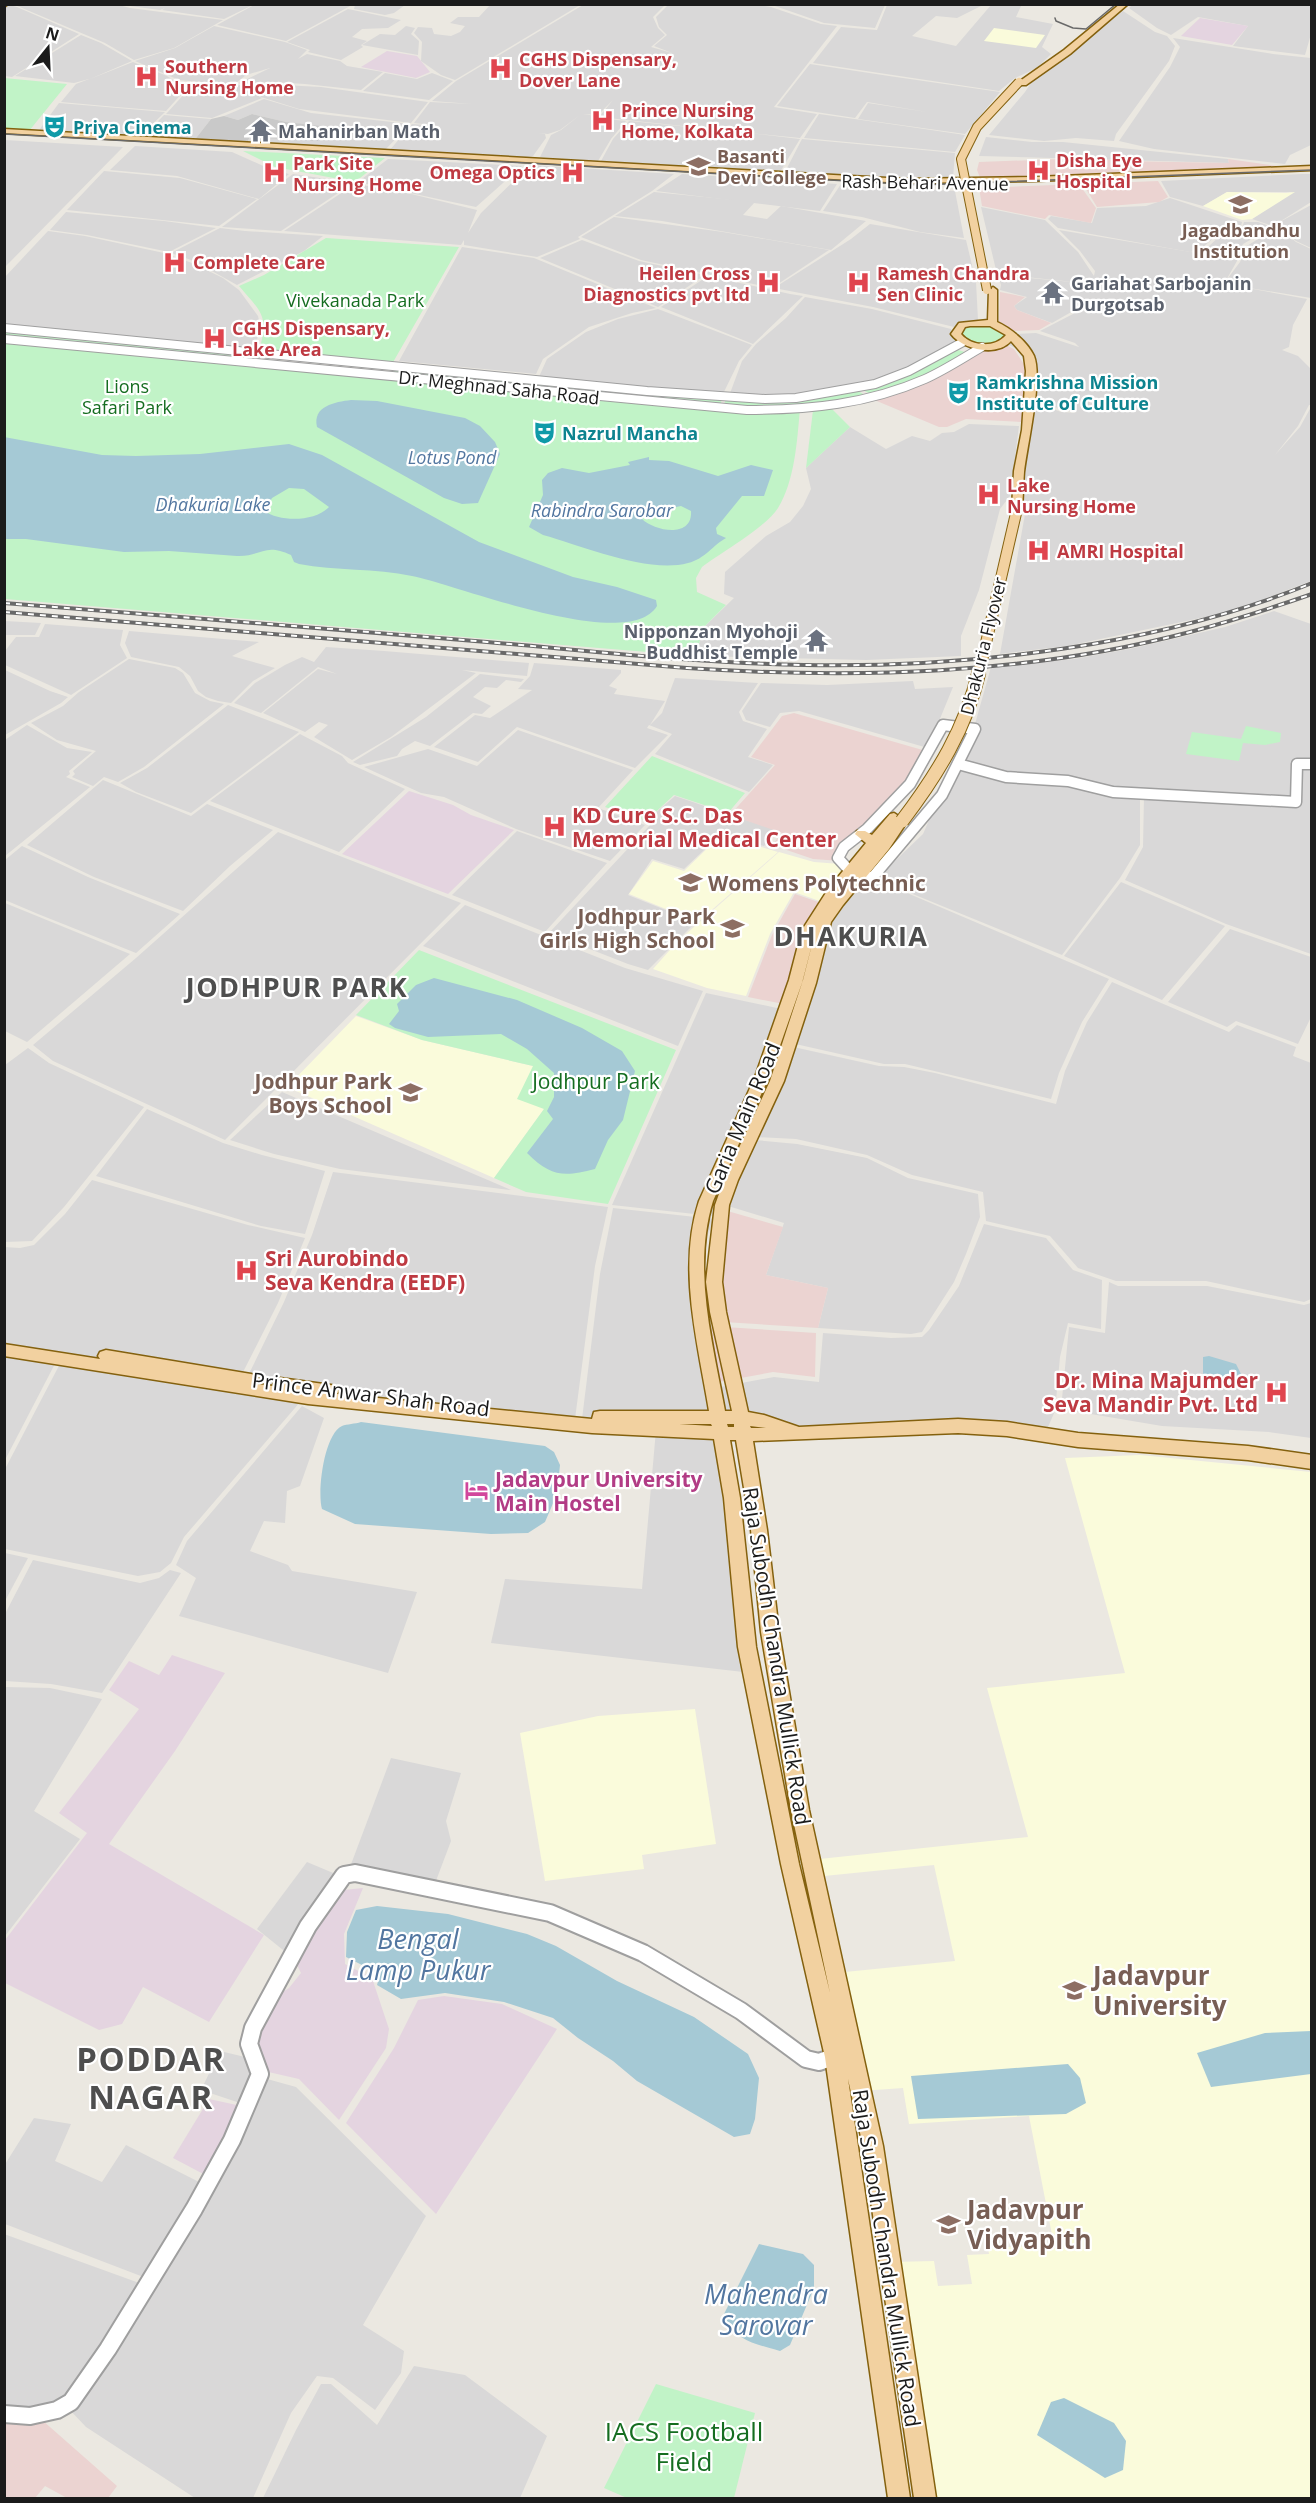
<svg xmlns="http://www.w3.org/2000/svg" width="1316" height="2503" font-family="'Open Sans',sans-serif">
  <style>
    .residential { fill: #d9d8d8 }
    .commercial { fill: #ebd3d1 }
    .industrial { fill: #e4d4e0 }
    .education { fill: #fafbdb }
    .religious { fill: #c9c9c9 }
    .park { fill: #c1f3c7 }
    .water { fill: #a5c9d5; fill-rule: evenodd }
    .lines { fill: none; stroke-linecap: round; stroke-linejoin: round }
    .minor-far2-casing { stroke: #9f9f9f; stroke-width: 10 }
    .minor-far1-casing { stroke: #9f9f9f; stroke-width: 13 }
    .minor-casing { stroke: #9f9f9f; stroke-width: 20 }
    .major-casing { stroke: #84610e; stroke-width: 3 }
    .minor-far2 { stroke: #fff; stroke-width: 8 }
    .minor-far1 { stroke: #fff; stroke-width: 10 }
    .minor { stroke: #fff; stroke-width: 16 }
    .major { fill: #f2d1a0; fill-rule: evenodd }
    .tram { stroke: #696969; stroke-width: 1.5 }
    .rail-casing { stroke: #696969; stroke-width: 4 }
    .rail { stroke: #fff; stroke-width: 2; stroke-dasharray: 6; stroke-linecap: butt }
    .major-bridge-far2-casing { stroke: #84610e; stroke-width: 10; stroke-linecap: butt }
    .major-bridge-far1-casing { stroke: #84610e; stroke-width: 12; stroke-linecap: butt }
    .major-bridge-casing { stroke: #84610e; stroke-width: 15; stroke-linecap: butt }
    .major-bridge-far2 { stroke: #f2d1a0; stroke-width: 8 }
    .major-bridge-far1 { stroke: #f2d1a0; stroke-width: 10 }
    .major-bridge { stroke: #f2d1a0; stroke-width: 13 }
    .labels { text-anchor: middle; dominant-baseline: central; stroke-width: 4.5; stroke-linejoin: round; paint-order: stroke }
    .far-health-label { font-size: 18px; font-weight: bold; fill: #be3a42; stroke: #fff; text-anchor: start }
    .far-culture-label { font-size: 18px; font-weight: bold; fill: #0d838f; stroke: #fff; text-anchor: start }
    .far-worship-label { font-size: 18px; font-weight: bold; fill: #5b616d; stroke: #fff; text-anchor: start }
    .far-education-label { font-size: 18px; font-weight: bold; fill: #785e54; stroke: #fff; text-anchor: start }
    .far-street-label { font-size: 18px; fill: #1b1b1b; stroke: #fff }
    .far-park-label { font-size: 18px; fill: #156d20; stroke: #fff }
    .far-water-label { font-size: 18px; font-style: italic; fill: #5276a0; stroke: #fff }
    .health-label { font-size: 21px; font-weight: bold; fill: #be3a42; stroke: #fff; text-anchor: start }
    .education-label { font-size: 21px; font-weight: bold; fill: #785e54; stroke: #fff; text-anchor: end }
    .park-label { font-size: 21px; fill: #156d20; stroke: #fff }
    .street-label { font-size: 21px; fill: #1b1b1b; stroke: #fff }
    .hotel-label { font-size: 21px; font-weight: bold; fill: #b23c85; stroke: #fff; text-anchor: start }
    .near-education-label { font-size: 26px; font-weight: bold; fill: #785e54; stroke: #fff; text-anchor: start }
    .near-park-label { font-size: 26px; fill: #156d20; stroke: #fff }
    .district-label { font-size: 27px; font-weight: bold; letter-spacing: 1.5px; fill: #4e4e4e; stroke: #fff }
    .near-water-label { font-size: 27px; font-style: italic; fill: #5276a0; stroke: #fff }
    .near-district-label { font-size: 33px; font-weight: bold; letter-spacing: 1.5px; fill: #4e4e4e; stroke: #fff }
  </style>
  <rect width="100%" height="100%" fill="#ebe8e1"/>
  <g class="residential">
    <path d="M256,4L348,5V4L405,5L394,13L385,15L354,9L355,5H352L286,41L217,25Z"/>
    <path d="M753,4L771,7L821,24L837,26L774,107L817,114L800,138L749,133L800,139L780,172L601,161L613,139L629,121L729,131L599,117L613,100L598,115L583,114L596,116L597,118L626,121L611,139L598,161L540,157L551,135L561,130L580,115L560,130L548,134L538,133L545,134L546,138L533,156L524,158L389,151L412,124L441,126L414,123L430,102L472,104L432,101L456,81L583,5H665L653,17L658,28L665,35L651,47L672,53L654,46L667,35L659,27L656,17L668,5Z"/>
    <path d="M1011,4L1021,6L1016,17L1053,24L1042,47L1051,54L1037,68L1015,78L999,91L813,63L841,27L877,30L887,5H983L957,18L936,16L912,36L956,46L991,5Z"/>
    <path d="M10,5L17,7L79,34L12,77L5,76V7Z"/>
    <path d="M15,5H119L130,8L223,20L174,48L134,60L105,43Z"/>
    <path d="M123,5H253L224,19L162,10L165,8L160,10Z"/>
    <path d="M490,5H580L455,80L441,75L421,61L422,42L414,33L418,27L432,28L434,34L451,36L460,32L465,26L450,23L458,17H479Z"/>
    <path d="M762,5L885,4V5L875,28L824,23L775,6Z"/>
    <path d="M1132,5H1311V34L1305,55L1233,46L1248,26L1198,17L1171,35L1157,28L1129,8Z"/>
    <path d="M348,9L401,20L388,28L362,29L352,37L367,41L361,45L363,47L341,60L308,52L310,50L287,42Z"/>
    <path d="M1123,11L1155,32L1167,36L1175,46L1169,61L1116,134L1114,141L1076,138L1044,141L989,135L1025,92L1035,77Z"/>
    <path d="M214,26L285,42L307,50L298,59L307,54L340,61L347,66L383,72L361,90L305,84L273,82L247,83L321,87L428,102L411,123L299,109L261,97L239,83L270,68L246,75L236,83L262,98L212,118L166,114L187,91L225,84L179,80L135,61L175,48Z"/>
    <path d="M406,26L415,28L411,34L419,41L418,55L362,45L380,34L395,35Z"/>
    <path d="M81,35L101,43L132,61L90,79L133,62L167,76L182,86L184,91L166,111L116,107L61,102L76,84L89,79L74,83L15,76Z"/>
    <path d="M1173,38L1273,54L1311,58V145L1290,155L1285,164L1154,149L1119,141L1170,67L1180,47Z"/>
    <path d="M810,64L889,76L1000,92L965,134L858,119L868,103L927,112L867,102L855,118L777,106Z"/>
    <path d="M385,73L417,79L432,73L453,81L429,100L363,91Z"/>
    <path d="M264,99L311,113L410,124L385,150L246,144L250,137L317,140L320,127L286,122L252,114L238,120L224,116Z"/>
    <path d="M59,103L165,112L137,139L37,133Z"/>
    <path d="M819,114L904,126L965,135L955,152L804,138Z"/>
    <path d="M164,115L211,119L193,142L141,139Z"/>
    <path d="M986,137L1032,142H1063L1228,159L1229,163L979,156Z"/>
    <path d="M802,139L955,153L953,178L915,180L785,172Z"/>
    <path d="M5,140L123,147L5,267L4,140Z"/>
    <path d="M135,146L232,152L270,169L289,174L259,199L177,176L110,170Z"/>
    <path d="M388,159L522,166L476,207L358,182Z"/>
    <path d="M530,165L674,174L652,191L578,237L580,239L537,257L464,245V240L461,245L284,231L355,184L399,191L477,210L468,233L481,213Z"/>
    <path d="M104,171L180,178L257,199L219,226L67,210Z"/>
    <path d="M293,174L353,183L281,231L222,227Z"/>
    <path d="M682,174L837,184L820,211L656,191Z"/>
    <path d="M1302,174H1311V202L1273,226L1252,219L1293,192H1227L1203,206L1170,197L1161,181Z"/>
    <path d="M841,184L955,191L964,238L920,232L862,217L823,211Z"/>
    <path d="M654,192L755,202L743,215L767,219L781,206L866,221L831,250L662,221L615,216Z"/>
    <path d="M1170,198L1242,222L1240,229L1226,230L1220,232L1200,250L1190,252L1058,228L1048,219L1051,216L1092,223L1097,208L1146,206Z"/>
    <path d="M1311,205V248L1296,241L1283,231L1296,242L1311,249V298L1237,286L1307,299L1293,325L1289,347L1282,350L1298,356L1311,369V405H1309L1298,426L1275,455L1300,427L1311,407V581L1259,601L1215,615L1067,646L1000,654L1027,503L1016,496L1035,402L1061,412L1077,413L1028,400L1029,367L1017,349L1009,345L1015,337L1014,334L1036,333L1079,347L1075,343L1040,331L1073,314L1080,307L1052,323L1017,310L1014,306L1027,297L1000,290L1001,285L998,275L1093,284L997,274L981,207L1045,220L1078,252L1094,276L1095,271L1080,251L1059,230L1197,253L1207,248L1223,233L1241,231L1244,222H1258L1273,227L1243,244L1237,261L1225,282L1240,262L1247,246L1275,228L1278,229L1276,224Z"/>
    <path d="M66,212L164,221L216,228L169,252L87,235L50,230Z"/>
    <path d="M614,217L723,232L829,250L772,288L641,260L581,237Z"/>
    <path d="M870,224L966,240L976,282L978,320L954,327L873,307L774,288L851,239Z"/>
    <path d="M220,228L245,231L323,236L304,251L237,285L194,261L171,253Z"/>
    <path d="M48,231L85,236L164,253L192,263L223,278L239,290L258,316L260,325L255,351L5,327L4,278Z"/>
    <path d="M582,240L639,261L705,275L658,307L540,258Z"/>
    <path d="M462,247L534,258L656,308L632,313L589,327L543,359L536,374L399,361Z"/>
    <path d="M708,276L790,294L803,296L753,344L661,307Z"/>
    <path d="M805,297L872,309L951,329L955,343L921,363L880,381L796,396H729L742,361L756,344L786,318Z"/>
    <path d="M658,309L752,345L739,361L722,396L538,379L547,359L586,332L618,319Z"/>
    <path d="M969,424L1019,426L1010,496L1000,509L979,590L961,636V656L866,660L696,656L703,628L734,598L724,594L725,572L766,536L790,522L803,506L811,489L806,468L850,427L886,449L912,436L930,441L942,433L954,432Z"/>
    <path d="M1274,611L1311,624V764H1294L1295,801L1139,793L984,771L961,763L975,724L991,667L1074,659L1134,648L1225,627Z"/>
    <path d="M4,621H5L41,623L35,635H5Z"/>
    <path d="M45,624L123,630L120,645L127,658L71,695L5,665V651L16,637H39Z"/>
    <path d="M129,631L259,642L232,656L275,668L253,681L231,703L218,701L206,697L198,691L190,676L179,667L131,657L125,643Z"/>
    <path d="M326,647L384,651L529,663L527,676L462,670L476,673L391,737L352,760L314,737L328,725L319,722L305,732L263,713L318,669L337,674L318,667L261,713L234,703L255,683L285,665L302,657L314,662Z"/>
    <path d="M129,659L175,668L183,673L195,693L210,701L224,704L144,767L118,782L104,777L93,786L72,777L75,774L73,771L96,751L57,740L31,723L63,706L79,692Z"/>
    <path d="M534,663L621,670V673L609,686L617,689L614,694L665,701L650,725L662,713L675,678L758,683L739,712L743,721L767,729L748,757L773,765L749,792L655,754L672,734L649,725L647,728L668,735L635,768L517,727L478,762L434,747L475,715L490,718L532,690L518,689L530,676Z"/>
    <path d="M5,670L50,691L68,697L61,703L5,735Z"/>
    <path d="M480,674L524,679L521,682L506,680L497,688L485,687L473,697L491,706L482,714L473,713L430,746L415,741L402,749L397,756L360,765L353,762L426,717Z"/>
    <path d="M913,681L915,689L953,687L928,748L799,711L780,713L770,727L746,720L742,711L761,683L827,685Z"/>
    <path d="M228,705L299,732L191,813L136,792L120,783L147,768Z"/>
    <path d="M27,725L67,748L92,752L69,771L70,774L66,777L90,787L5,856V740Z"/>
    <path d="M518,730L633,770L598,808L645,825L610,861L516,829L444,797L421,793L364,767L428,749L477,766Z"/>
    <path d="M300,734L342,756L348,763L405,789L339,852L210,801Z"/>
    <path d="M1300,765L1311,766V954L1226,924L1125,880L1143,847L1144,796L1295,803Z"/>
    <path d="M961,766L1039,782L1140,796V845L1120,878L1062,955L876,879L923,834L934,809Z"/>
    <path d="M103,780L191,816L207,804L273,830L230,866L183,911L94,877L27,845Z"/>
    <path d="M675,796L779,831L764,846L721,834L684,869L652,859L628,895L696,922L648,970L628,964L549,933L650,825L646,821Z"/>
    <path d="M517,831L607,863L545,932L452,895Z"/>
    <path d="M278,832L461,903L225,1140L53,1061L33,1045L136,958Z"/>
    <path d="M22,846L88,877L180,914L136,953L38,914L5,900V860Z"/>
    <path d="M858,879L893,887L1109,979L1082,1022L1059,1073L1051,1099L905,1064H884L791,1043L797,1025L803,980L815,927Z"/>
    <path d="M1121,882L1225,926L1162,1000L1064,956Z"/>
    <path d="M5,903L130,954L27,1042L5,1031Z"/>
    <path d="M465,905L625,968L703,991L678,1046L423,946Z"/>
    <path d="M1230,929L1311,957V1017L1298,1044L1236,1021L1227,1027L1168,1002Z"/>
    <path d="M1112,982L1229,1032L1237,1025L1296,1047L1293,1056L1311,1063V1299L1304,1302L1206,1281H1116L1078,1268L1050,1236L986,1221L983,1192L912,1175L867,1155L796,1139L756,1137L789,1046L879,1066L904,1067L935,1073L1056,1104L1065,1071L1087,1022Z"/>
    <path d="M706,993L791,1011L760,1104L713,1216L612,1205Z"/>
    <path d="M28,1048L49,1063L144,1107L64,1207L32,1241L5,1242V1065Z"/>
    <path d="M282,1092L511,1190L340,1169L274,1154L230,1140Z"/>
    <path d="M147,1109L223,1143L262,1155L325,1171L305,1234L261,1226L96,1176Z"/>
    <path d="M755,1140L797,1144L867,1158L908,1178L978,1194L980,1217L966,1254L954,1282L922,1332L911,1334L818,1328L828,1288L766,1275L784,1223L728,1206Z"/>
    <path d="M333,1172L608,1207L595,1266L575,1419L245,1382L284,1302L312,1235Z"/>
    <path d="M92,1180L248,1225L305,1238L278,1303L238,1382L5,1343L4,1247L20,1248L34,1245L65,1214Z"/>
    <path d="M613,1208L714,1219L706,1239L703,1267L718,1424L582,1419L600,1274Z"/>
    <path d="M984,1224L1046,1238L1073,1270L1102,1280L1101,1329L1068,1323L1060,1357L1055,1411L1044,1436L1010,1422L732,1437L726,1426L720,1387L774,1377L819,1382L823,1333L891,1338L922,1337L929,1330L959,1286Z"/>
    <path d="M1109,1282L1118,1286H1207L1304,1305L1311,1303V1438L1269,1432L1162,1426L1061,1409L1069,1327L1105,1333Z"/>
    <path d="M5,1348L59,1356L5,1460Z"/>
    <path d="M63,1358L307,1394L184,1537L171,1563L160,1572L138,1576L5,1549L4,1471Z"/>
    <path d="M302,1406L324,1418L300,1486L287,1491L285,1523L264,1521L250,1551L288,1565L292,1571L417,1592L388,1673L179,1616L196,1578L176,1565L187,1541Z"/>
    <path d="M656,1430L711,1435L723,1458L752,1673L491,1643L505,1579L642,1589Z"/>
    <path d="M5,1553L28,1558L5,1601L4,1553Z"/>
    <path d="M33,1560L140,1583L159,1578L170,1570L181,1573L102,1693L51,1684L5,1681V1614Z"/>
    <path d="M5,1687L50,1688L102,1699L34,1811L80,1839L5,1936Z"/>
    <path d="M391,1758L461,1773L446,1821L451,1841L431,1894L347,1875Z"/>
    <path d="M307,1862L338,1875L288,1954L257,1929Z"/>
    <path d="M220,2051L249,2058L257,2074L246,2105L201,2090Z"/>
    <path d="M260,2077L296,2087L426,2216L363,2325L404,2351L401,2373L375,2410L333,2378L317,2376L291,2413L253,2498H195L86,2427L68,2408L78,2399Z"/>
    <path d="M34,2118L71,2124L55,2161L102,2182L126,2145L203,2184L146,2278L5,2224L4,2166Z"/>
    <path d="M4,2234L142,2284L71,2396L32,2411L5,2408Z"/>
    <path d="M414,2366L465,2375L547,2436L520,2498H263L296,2430L321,2384H331L377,2425Z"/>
  </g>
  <g class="commercial">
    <path d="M1088,158L1121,161L1229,163L1228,159L1278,166L981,180L977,170L979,162Z"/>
    <path d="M1158,181L1168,197L1159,202L1097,207L1083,184Z"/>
    <path d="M1079,184L1096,208L1091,223L1049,215L1045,219L982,206L979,188Z"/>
    <path d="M1000,292L1025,297L1014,306L1017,310L1051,323L1039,330L1014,331L999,322Z"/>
    <path d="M1006,345L1014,349L1025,366L1022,422L966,419L947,427H939L872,399L982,350Z"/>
    <path d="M794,713L926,751L909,783L849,843L841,861L813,859L772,845L782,833L730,815L775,765L751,757L782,716Z"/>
    <path d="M795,894L827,905L809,927L794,1006L748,997L772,935Z"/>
    <path d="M724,1210L783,1227L766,1275L828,1288L818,1328L708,1321L713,1241Z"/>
    <path d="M709,1326L816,1333L815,1377L773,1372L719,1382Z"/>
    <path d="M4,2418L42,2420L117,2486L108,2498H67L45,2486L35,2498H5Z"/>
  </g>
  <g class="industrial">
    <path d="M1200,18L1248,26L1232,45L1181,36Z"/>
    <path d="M387,51L417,56L430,72L416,78L361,67Z"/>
    <path d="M409,791L453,805L471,815L514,830L448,894L342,854Z"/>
    <path d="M172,1655L225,1673L175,1751L109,1844L264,1935L209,2022L143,1987L122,2024L99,2030L5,1983V1940L87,1833L59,1813L139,1709L109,1690L129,1661L159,1675Z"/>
    <path d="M363,1888L344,1934L345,1964L372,1978L389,2029L386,2048L339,2120L299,2079L264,2071L254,2044L274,1998L289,1988L301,1973L295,1961L334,1891Z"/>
    <path d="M444,1996L502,2004L557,2029L436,2214L346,2123L394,2048L418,2000Z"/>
    <path d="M209,2099L246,2107L209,2177L173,2158Z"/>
  </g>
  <g class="education">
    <path d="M994,28L1045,35L1036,48L984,41Z"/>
    <path d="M1227,192L1286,193L1295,192L1252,219L1242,220L1203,206Z"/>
    <path d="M721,835L778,852L698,922L629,894L653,861L684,871Z"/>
    <path d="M779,852L814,862L840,864L849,883L828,904L794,892L770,934L746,996L707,988L653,969L677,942Z"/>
    <path d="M356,1016L422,1040L533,1066L544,1109L494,1178L287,1087Z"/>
    <path d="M1140,1455L1311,1472V2498H925L892,2262L934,2261L938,2286L972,2284L967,2255L989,2254L988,2248L1054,2245L1029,2116L909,2124L903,2088L861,2091L835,1973L955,1961L934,1865L814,1877L810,1860L1028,1837L987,1688L1125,1673L1065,1458Z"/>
    <path d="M695,1709L716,1844L642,1855L644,1869L545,1881L520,1733L598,1716Z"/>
  </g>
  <path class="religious" d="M252,114L286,122L320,126L318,141L250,137L246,144L193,142L211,119L224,116L238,120Z"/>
  <g class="park">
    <path d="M4,78L67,84L29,131L5,129Z"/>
    <path d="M243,151L385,158L355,182L275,167Z"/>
    <path d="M326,238L459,247L392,364L259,351C269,315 262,313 239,286L264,275Z"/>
    <path d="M978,325L996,327L1006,336C991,349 976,345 960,335L964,328Z"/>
    <path d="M5,329L255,352L253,361L5,337Z"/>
    <path d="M4,339L723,408L726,398L770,399L854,389L869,397L800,409C797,441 795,480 778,508C766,527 722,552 702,567L696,578L697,592L726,605L703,628L696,656L5,599Z"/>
    <path d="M955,349L968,353L946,368L873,395L858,388Z"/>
    <path d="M395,366L722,397L720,408L390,375Z"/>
    <path d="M832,409L850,427L806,468L813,410Z"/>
    <path d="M1246,726L1281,733L1280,742L1265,745L1243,743L1239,761L1186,754L1192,732L1241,739Z"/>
    <path d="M652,756L745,793L728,813L674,795L646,821L605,807Z"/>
    <path d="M419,950L676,1050L608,1204L526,1192L494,1178L544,1109L517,1099L533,1066L422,1040L356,1015Z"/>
    <path d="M656,2384L755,2413L734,2498H627L604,2488Z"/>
  </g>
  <g class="water">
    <path d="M351,400L377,401L465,418L480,426L495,442L500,454L478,503L462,504L444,498L317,427C312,406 335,402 351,400Z"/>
    <path d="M4,437L102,455L136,456L200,454L289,444L322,455L479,542L573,577L617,587L656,600L657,606C628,654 458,585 412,576C375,568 336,571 299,564L294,562L291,555C264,542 261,557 237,556L169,551L124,552L26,539H5ZM289,488L304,489L329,507C315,522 280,522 264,511L272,498Z"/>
    <path d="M649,457V460L669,461L718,476L751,465L773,470L764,496H742L716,528L717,534L726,538C713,545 705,559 688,563C648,574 583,546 543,535L529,527L543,495L542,480L548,473L562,468L589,473L630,465L628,462ZM681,506L691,511C693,539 654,531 642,519L647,513Z"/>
    <path d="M434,978L517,1000L582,1028L622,1051L635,1071L623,1120L608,1140L595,1169C564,1177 551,1177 527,1153L553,1119L547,1111L554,1097V1073L527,1049L501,1034L428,1037L395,1028L389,1024L399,1011L397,1004L416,985Z"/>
    <path d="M1209,1356L1236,1364L1241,1374L1236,1381L1212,1382L1203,1377V1357Z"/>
    <path d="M361,1422L545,1446L554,1452L560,1465L557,1494L545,1522L528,1533L491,1534L355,1524L322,1509C317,1492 324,1434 342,1426C347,1424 355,1424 361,1422Z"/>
    <path d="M377,1906L448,1914L527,1934L556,1946L617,1981L694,2017L748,2054L759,2078L755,2119L750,2134L734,2137L637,2081L613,2061L578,2038L553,2018L504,2002L445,1993L401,1999L377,1985L380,1974L346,1957L347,1932L356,1910Z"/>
    <path d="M1311,2031V2074L1211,2087L1197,2053L1265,2033Z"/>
    <path d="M1068,2064L1080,2078L1086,2103L1066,2114L918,2119L911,2076Z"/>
    <path d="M759,2244L803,2254L814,2265V2288L790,2345L780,2351C753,2343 738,2342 723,2316Z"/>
    <path d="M1064,2398L1114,2423L1126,2441L1123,2470L1105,2478L1037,2435L1051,2402Z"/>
  </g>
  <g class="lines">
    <defs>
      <g id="minor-far2">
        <path d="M4,328L647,391L765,399L796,398L875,384L909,371L963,342"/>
        <path d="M4,339L747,410C809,410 868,404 925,379C945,370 963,358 982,347"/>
      </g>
      <g id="minor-far1">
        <path d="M943,725L975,729L942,795L872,878L848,869L838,858L844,847L867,829L910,784Z"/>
        <path d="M958,764L1006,777L1068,781L1113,792L1296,802L1297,764H1312"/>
      </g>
      <path id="minor" d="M4,2414L30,2416L57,2410L71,2402L108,2349L194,2209L232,2140L260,2074L249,2044L253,2028L308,1926L344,1875L355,1873L550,1913L643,1953L741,2011L806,2059L819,2062L839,2055"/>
      <g id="major">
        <path d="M4,4H8L4,7Z"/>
        <path d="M1120,4H1128L1070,54L1026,85H1020V81L1064,50Z"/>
        <path d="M4,129L905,179L1034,177L1312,166V170L1034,181L905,183L4,133Z"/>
        <path d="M993,287L997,290V322C1010,328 1027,341 1034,356C1043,378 1027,446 1024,472C1023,484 1023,497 1022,509L1017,512L1012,509L1014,471L1022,430L1026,371L1024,356L1011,341C997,357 963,350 951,334L959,323L988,320L989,290ZM970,326H990L1006,335C995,348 972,347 961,334L965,327Z"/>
        <path d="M894,813L900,817L897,822H903L905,825L889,849L843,905L831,922L816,983L784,1081L738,1180L729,1205L722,1282L726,1312L748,1412L764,1415L799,1427L958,1419L1007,1422L1078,1433L1248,1446L1312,1455V1469L1248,1460L1078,1447L1007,1436L958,1433L753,1441L767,1530L779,1632L809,1810L883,2146L936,2498H914L863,2146L848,2079L910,2498H888L825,2057L781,1864L738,1647L724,1498L714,1439L592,1433L308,1404L4,1356V1344L100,1359L98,1356L100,1352L106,1350L251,1374L257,1376L259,1380L257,1384L273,1386L274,1380L280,1378L331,1385L337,1387L339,1391L337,1394L592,1419L594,1412L600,1411H709C698,1344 677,1268 699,1201L755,1077L789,980L802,930L829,888L866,843L855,834L857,831H865L872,835L890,814ZM817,925L802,983L770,1081L724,1180L715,1205L706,1282L710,1312L732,1411H725C713,1344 692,1269 713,1201L769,1077L803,980ZM679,1424H711L712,1426ZM727,1424H734V1427H728ZM750,1426L766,1428H751ZM730,1440H736L751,1530L761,1632L791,1810L830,1993L799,1864L756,1647L740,1498Z"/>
      </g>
    </defs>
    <use href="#minor-far2" class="minor-far2-casing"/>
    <use href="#minor-far1" class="minor-far1-casing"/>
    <use href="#minor" class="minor-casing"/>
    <use href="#major" class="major-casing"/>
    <use href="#minor-far2" class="minor-far2"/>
    <use href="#minor-far1" class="minor-far1"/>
    <use href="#minor" class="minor"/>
    <use href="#major" class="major"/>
    <g class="tram">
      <path d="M1055,18L1056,21L1073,28L1086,29L1116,4"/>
      <path d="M4,134L920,185L1312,170"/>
    </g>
    <defs>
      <g id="rail">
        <path d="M4,603C165,616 326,628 487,642C592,651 698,663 804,665C969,668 1159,646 1312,583"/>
        <path d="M4,612L687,668C855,679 1026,675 1190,632C1231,621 1272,608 1312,594"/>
      </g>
    </defs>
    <use href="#rail" class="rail-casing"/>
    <use href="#rail" class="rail"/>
    <defs>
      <path id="major-bridge-far2" d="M987,290L961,159L977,127L1019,82"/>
      <path id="major-bridge-far1" d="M979,673L1017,509"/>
      <path id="major-bridge" d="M902,821C937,775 966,728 979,672"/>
    </defs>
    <use href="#major-bridge-far2" class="major-bridge-far2-casing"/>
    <use href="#major-bridge-far1" class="major-bridge-far1-casing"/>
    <use href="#major-bridge" class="major-bridge-casing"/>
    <use href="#major-bridge-far2" class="major-bridge-far2"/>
    <use href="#major-bridge-far1" class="major-bridge-far1"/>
    <use href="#major-bridge" class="major-bridge"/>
  </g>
  <defs>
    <symbol id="hospital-bare" viewBox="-9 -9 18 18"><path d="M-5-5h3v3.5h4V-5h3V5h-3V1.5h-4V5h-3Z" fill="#e0444e" stroke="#fff" stroke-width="2.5" paint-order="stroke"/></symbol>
    <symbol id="theatre-bare" viewBox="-9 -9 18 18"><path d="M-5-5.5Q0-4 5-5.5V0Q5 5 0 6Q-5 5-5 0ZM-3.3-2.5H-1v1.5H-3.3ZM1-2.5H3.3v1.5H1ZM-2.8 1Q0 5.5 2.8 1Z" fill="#0f9aa8" stroke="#fff" stroke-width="2.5" paint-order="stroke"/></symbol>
    <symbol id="temple-bare" viewBox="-9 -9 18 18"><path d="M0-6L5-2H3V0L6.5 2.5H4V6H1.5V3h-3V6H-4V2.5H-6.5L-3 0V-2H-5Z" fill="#6b7280" stroke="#fff" stroke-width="2.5" paint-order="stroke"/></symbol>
    <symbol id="university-bare" viewBox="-9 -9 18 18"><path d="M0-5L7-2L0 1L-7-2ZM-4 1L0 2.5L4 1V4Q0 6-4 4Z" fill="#8d6e63" stroke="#fff" stroke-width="2.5" paint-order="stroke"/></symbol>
    <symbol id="school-bare" viewBox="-9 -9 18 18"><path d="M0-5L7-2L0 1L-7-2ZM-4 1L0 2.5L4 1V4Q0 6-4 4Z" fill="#8d6e63" stroke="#fff" stroke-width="2.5" paint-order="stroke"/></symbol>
    <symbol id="hotel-bare" viewBox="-9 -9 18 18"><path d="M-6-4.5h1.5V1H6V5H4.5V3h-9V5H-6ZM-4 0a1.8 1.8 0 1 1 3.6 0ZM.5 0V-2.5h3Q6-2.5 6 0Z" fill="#d1479c" stroke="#fff" stroke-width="2.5" paint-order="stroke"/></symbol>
  </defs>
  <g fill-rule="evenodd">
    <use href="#hospital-bare" x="484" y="52" width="33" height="33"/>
    <use href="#hospital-bare" x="130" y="60" width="33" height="33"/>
    <use href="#hospital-bare" x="586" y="104" width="33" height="33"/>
    <use href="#theatre-bare" x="38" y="110" width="33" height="33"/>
    <use href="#temple-bare" x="244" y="114" width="33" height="33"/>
    <use href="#university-bare" x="682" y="150" width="33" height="33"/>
    <use href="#hospital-bare" x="1022" y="154" width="33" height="33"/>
    <use href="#hospital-bare" x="556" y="156" width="33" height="33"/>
    <use href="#hospital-bare" x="258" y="156" width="33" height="33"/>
    <use href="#school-bare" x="1224" y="188" width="33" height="33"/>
    <use href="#hospital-bare" x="158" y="246" width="33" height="33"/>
    <use href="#hospital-bare" x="752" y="266" width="33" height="33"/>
    <use href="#hospital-bare" x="842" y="266" width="33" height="33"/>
    <use href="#temple-bare" x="1036" y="276" width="33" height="33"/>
    <use href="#hospital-bare" x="198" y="322" width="33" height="33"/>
    <use href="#theatre-bare" x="942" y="376" width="33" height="33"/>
    <use href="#theatre-bare" x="528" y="416" width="33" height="33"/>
    <use href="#hospital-bare" x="972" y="478" width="33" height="33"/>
    <use href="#hospital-bare" x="1022" y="534" width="33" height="33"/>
    <use href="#temple-bare" x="800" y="624" width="33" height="33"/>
    <use href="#hospital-bare" x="538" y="810" width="33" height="33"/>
    <use href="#university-bare" x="674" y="866" width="33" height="33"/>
    <use href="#university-bare" x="716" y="912" width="33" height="33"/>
    <use href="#school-bare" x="394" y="1076" width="33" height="33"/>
    <use href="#hospital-bare" x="230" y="1254" width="33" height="33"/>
    <use href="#hospital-bare" x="1260" y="1376" width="33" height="33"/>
    <use href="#hotel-bare" x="460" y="1474" width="33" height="33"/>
    <use href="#university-bare" x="1058" y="1974" width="33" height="33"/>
    <use href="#school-bare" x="932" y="2208" width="33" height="33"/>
  </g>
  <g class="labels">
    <g class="far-health-label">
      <text x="519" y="59">CGHS Dispensary,<tspan x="519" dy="21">Dover Lane</tspan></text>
      <text x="165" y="66">Southern<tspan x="165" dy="21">Nursing Home</tspan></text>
      <text x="621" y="110">Prince Nursing<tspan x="621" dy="21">Home, Kolkata</tspan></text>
      <text x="1056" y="160">Disha Eye<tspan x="1056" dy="21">Hospital</tspan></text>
      <text x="293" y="163">Park Site<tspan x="293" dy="21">Nursing Home</tspan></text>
      <text x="555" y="172" text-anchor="end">Omega Optics</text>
      <text x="193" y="262">Complete Care</text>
      <text x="750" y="273" text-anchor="end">Heilen Cross<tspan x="750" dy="21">Diagnostics pvt ltd</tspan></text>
      <text x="877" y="273">Ramesh Chandra<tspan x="877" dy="21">Sen Clinic</tspan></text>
      <text x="232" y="328">CGHS Dispensary,<tspan x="232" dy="21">Lake Area</tspan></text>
      <text x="1007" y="485">Lake<tspan x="1007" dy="21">Nursing Home</tspan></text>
      <text x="1057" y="551">AMRI Hospital</text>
    </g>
    <g class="far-culture-label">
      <text x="73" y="127">Priya Cinema</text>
      <text x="976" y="382">Ramkrishna Mission<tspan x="976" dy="21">Institute of Culture</tspan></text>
      <text x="562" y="433">Nazrul Mancha</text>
    </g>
    <g class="far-worship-label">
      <text x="278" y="131">Mahanirban Math</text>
      <text x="1071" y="283">Gariahat Sarbojanin<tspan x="1071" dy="21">Durgotsab</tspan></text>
      <text x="798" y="631" text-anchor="end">Nipponzan Myohoji<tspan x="798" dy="21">Buddhist Temple</tspan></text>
    </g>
    <g class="far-education-label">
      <text x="717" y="156">Basanti<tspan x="717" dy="21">Devi College</tspan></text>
      <text x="1241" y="230" text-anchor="middle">Jagadbandhu<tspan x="1241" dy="21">Institution</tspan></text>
    </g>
    <g class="far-street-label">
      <text transform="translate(925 182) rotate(1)">Rash Behari Avenue</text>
      <text transform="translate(499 387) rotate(6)">Dr. Meghnad Saha Road</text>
      <text transform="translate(983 646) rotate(-76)">Dhakuria Flyover</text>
    </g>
    <g class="far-park-label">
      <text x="355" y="300">Vivekanada Park</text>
      <text x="127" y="386">Lions<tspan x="127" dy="21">Safari Park</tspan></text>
    </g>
    <g class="far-water-label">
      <text x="452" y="457">Lotus Pond</text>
      <text x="213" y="504">Dhakuria Lake</text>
      <text x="602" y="510">Rabindra Sarobar</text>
    </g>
    <g class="health-label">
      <text x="572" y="815">KD Cure S.C. Das<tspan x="572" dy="24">Memorial Medical Center</tspan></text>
      <text x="265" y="1258">Sri Aurobindo<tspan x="265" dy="24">Seva Kendra (EEDF)</tspan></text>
      <text x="1258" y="1380" text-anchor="end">Dr. Mina Majumder<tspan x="1258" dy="24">Seva Mandir Pvt. Ltd</tspan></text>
    </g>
    <g class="education-label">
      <text x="708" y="883" text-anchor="start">Womens Polytechnic</text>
      <text x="715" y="916">Jodhpur Park<tspan x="715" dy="24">Girls High School</tspan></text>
      <text x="392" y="1081">Jodhpur Park<tspan x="392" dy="24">Boys School</tspan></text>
    </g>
    <g class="park-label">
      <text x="596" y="1081">Jodhpur Park</text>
    </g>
    <g class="street-label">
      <text transform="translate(742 1118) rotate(-67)">Garia Main Road</text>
      <text transform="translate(371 1394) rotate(7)">Prince Anwar Shah Road</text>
      <text transform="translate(777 1656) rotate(81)">Raja Subodh Chandra Mullick Road</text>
      <text transform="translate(887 2258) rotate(81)">Raja Subodh Chandra Mullick Road</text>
    </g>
    <g class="hotel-label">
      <text x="495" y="1479">Jadavpur University<tspan x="495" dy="24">Main Hostel</tspan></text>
    </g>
    <g class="near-education-label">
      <text x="1093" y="1975">Jadavpur<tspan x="1093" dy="30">University</tspan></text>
      <text x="967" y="2209">Jadavpur<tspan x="967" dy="30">Vidyapith</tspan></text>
    </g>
    <g class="near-park-label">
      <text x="684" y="2431">IACS Football<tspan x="684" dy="30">Field</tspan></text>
    </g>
    <g class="district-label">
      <text x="851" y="935">DHAKURIA</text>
      <text x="297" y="986">JODHPUR PARK</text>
    </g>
    <g class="near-water-label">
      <text x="418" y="1938">Bengal<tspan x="418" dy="31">Lamp Pukur</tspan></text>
      <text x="766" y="2293">Mahendra<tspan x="766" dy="31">Sarovar</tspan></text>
    </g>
    <g class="near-district-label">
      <text x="151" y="2058">PODDAR<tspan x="151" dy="38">NAGAR</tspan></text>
    </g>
  </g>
  <rect width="1316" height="2503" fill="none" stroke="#1b1b1b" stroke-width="12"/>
  <g transform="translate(48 48) rotate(18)" stroke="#ffffff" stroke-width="4.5" paint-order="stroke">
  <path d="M0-4.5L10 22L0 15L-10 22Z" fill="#1b1b1b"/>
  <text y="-9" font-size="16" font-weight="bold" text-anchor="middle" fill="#1b1b1b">N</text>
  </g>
</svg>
